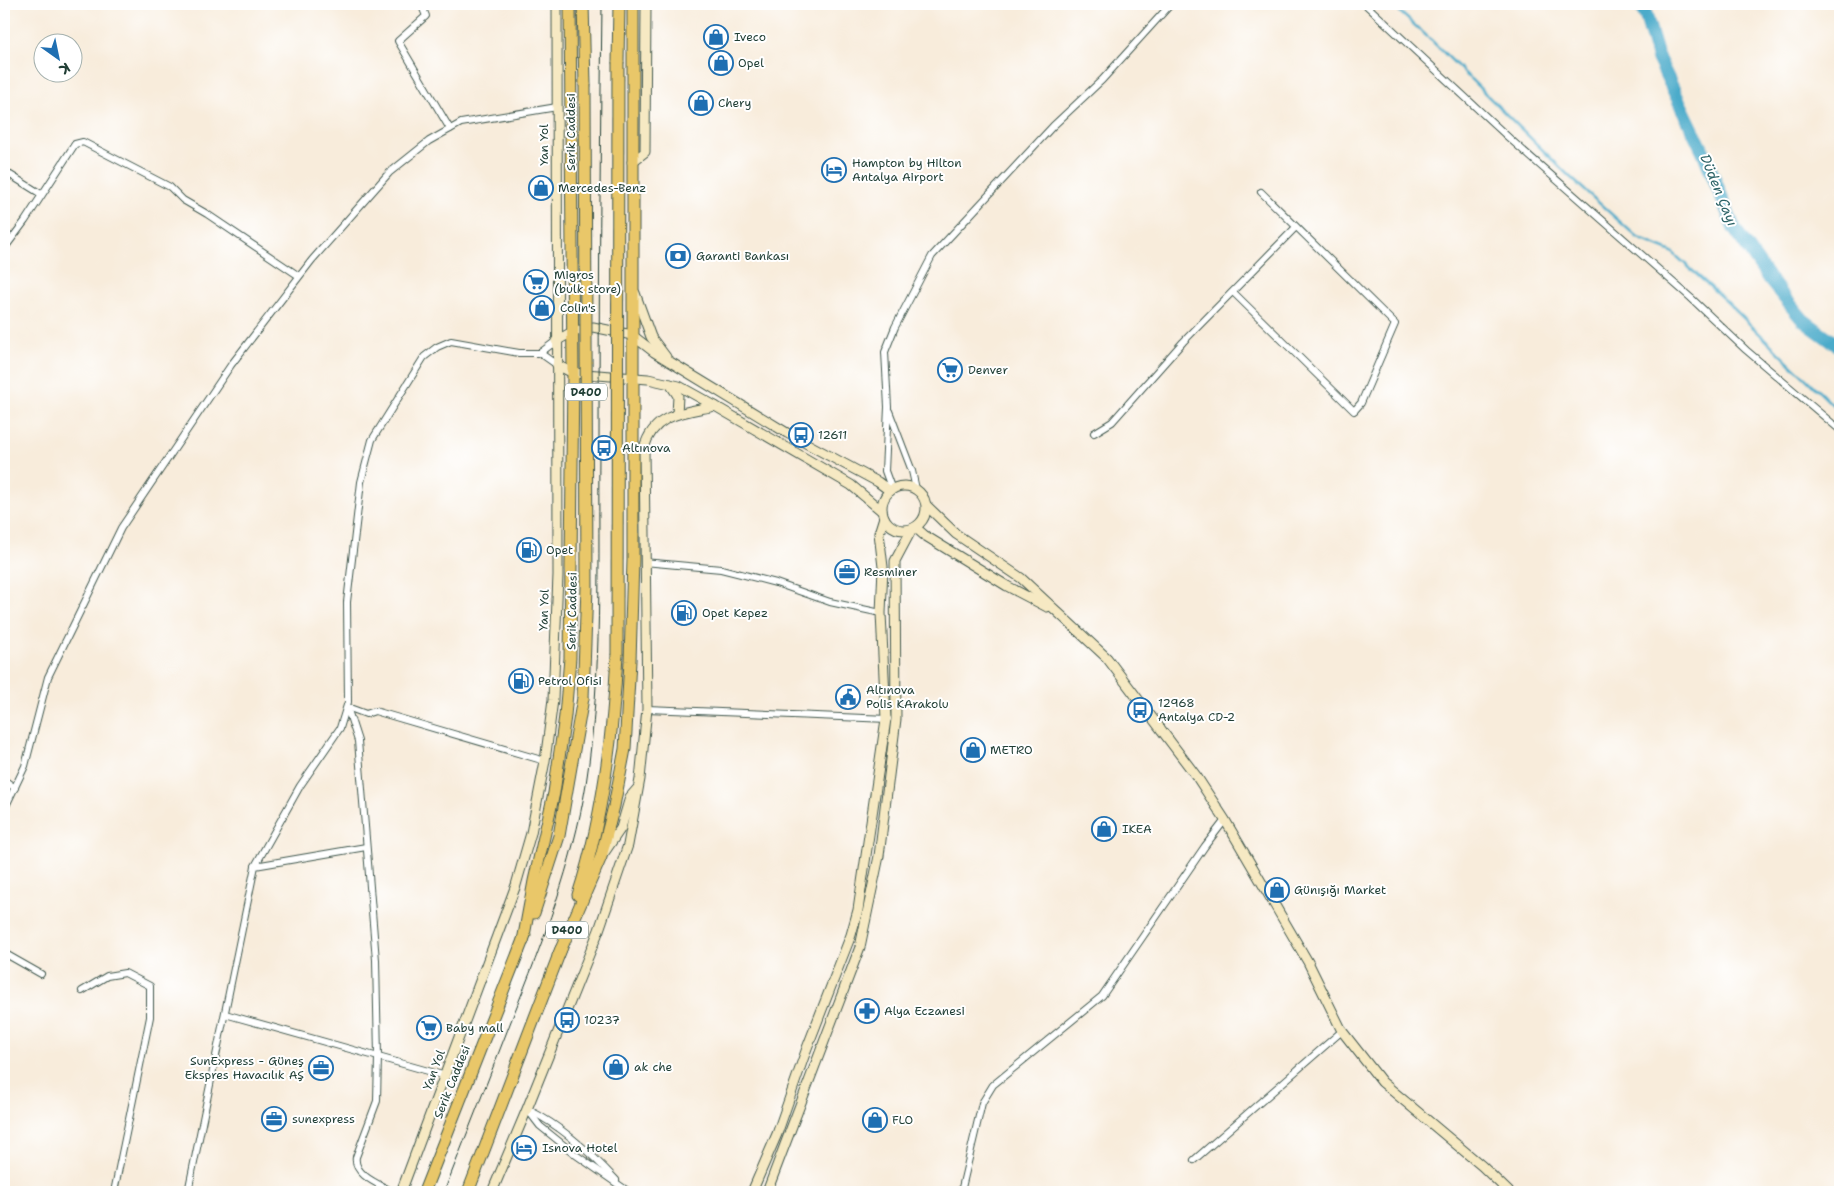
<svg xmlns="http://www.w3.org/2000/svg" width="1844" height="1196" font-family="'Shantell Sans',sans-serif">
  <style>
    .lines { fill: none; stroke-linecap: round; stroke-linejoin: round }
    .stream { stroke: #4babca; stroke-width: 2.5 }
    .river { stroke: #4babca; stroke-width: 14 }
    .street-casing { stroke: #40574d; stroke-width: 8 }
    .secondary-casing { stroke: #40574d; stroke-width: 11 }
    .highway-casing { stroke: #40574d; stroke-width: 13 }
    .street { stroke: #fff; stroke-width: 6 }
    .secondary { stroke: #f6e9c3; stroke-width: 9 }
    .highway { stroke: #e9c769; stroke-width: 11 }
    .tram { stroke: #1f3d34; stroke-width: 1 }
    .highway-bridge-casing { stroke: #40574d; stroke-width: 13; stroke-linecap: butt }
    .highway-bridge { stroke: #e9c769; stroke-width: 11 }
    .labels { text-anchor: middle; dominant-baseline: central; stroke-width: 4; stroke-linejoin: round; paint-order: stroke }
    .shield { fill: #fff; stroke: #627771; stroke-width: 1 }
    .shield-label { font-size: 11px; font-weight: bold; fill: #1f3d34 }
    .poi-label { font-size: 12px; fill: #1f3d34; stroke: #fff; text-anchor: start }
    .street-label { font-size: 12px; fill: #1f3d34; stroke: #fff }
    .water-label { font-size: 14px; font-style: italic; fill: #2e6468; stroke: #fff }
  </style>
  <rect width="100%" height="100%" fill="#fff"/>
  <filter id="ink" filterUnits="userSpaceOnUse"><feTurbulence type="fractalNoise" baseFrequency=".02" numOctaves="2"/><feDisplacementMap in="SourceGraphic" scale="10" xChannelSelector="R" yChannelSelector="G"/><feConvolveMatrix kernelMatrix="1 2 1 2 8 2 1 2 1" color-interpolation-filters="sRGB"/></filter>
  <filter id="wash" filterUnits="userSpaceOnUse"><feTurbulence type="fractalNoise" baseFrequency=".0096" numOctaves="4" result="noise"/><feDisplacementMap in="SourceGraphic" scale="20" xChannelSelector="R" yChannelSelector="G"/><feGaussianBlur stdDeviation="1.12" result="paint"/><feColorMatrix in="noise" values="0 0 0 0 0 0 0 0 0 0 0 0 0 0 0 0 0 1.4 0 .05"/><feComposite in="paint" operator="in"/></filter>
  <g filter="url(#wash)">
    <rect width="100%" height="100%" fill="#f8ecdb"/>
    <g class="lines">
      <path class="stream" d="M1391,4L1430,39L1569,176L1638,238L1672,252L1727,302L1840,412"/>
      <path class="river" d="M1640,4L1646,16L1658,58L1703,151L1734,228L1769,279L1803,320L1840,347"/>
    </g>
  </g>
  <g filter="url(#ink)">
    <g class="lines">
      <defs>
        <g id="street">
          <path d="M421,4L426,16L398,41L450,129"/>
          <path d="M1365,4L1509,138L1691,298L1746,350L1840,430"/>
          <path d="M4,171L41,194"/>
          <path d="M4,249L25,221L75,144L83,142L170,187L183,200L207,214L299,276"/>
          <path d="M1233,292L1354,411L1361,403L1395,324L1261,192"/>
          <path d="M540,353L557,365"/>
          <path d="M889,411L912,471L916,489"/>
          <path d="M1094,433L1112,422L1183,342L1296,227"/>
          <path d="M892,490L885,471L888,407L885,352L895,327L932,256L1053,126L1102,80L1171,4"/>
          <path d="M644,562L721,569L776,583L830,602L881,613"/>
          <path d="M347,707L358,741L376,960L378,1056L377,1101L356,1157C353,1175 379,1184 393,1192"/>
          <path d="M347,707L366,714L375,711L545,761"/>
          <path d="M647,709L888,719"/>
          <path d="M4,780L15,788"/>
          <path d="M4,810L25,766L48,677L121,528L231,365L312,260L389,173L429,141L461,123L557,107"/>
          <path d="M255,866L300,786L340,728L348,702L347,602L361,482L372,440L424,357L437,347L451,341L519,353H540L556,341"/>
          <path d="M4,953L41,974"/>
          <path d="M82,991L107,976L125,973L150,986V1017L114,1192"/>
          <path d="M225,1014L446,1076"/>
          <path d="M527,1109L540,1126L576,1155L629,1192"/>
          <path d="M529,1110C561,1126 591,1153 616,1180"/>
          <path d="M1194,1160L1342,1031"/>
          <path d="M188,1192L255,866L366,847"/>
          <path d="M961,1192L982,1103L993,1085L1102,996L1205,846L1225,820"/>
        </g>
        <g id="secondary">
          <path d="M632,162L645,152L646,4"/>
          <path d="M635,293L651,337L666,357"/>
          <path d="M556,341L572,332L593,327L632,335L654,352L787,433L878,482L890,491"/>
          <path d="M557,365L573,373L648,379L679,386L715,406L851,485L882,511"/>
          <path d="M670,384L678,396L677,414"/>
          <circle cx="904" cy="508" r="22"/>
          <path d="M927,506L956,534L1021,578L1107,658L1197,777L1225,820L1308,962L1342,1031L1382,1082L1482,1166L1509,1192"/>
          <path d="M916,528L924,535L1007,586L1047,607"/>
          <path d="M604,853L621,828L630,797L637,789"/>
          <path d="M401,1192L516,885L531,833L545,761L553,700L558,575L557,4"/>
          <path d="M492,1192L527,1109L599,930L628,845L640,779L647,709L644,448C654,413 683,413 715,406"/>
          <path d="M752,1192L777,1134L807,1048L851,935L858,910L886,719L881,613L883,567L879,533L884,517"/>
          <path d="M767,1192L860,947L879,856L896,719L895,561L912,529"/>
        </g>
        <g id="highway">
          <path d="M583,4L585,85"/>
          <path d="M618,62L619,4"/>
          <path d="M578,895C603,818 613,736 617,655"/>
          <path d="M534,913L559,836L583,698"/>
          <path d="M523,941L534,881L554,793L565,716L570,658L573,373L570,4"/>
          <path d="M558,956L601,857L614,806L625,749L630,661L633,560V4"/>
          <path d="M424,1192L525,935"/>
          <path d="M468,1192L561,949"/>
        </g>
      </defs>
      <use href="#street" class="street-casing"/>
      <use href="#secondary" class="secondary-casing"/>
      <use href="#highway" class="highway-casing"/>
      <use href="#street" class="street"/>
      <use href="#secondary" class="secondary"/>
      <use href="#highway" class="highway"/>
      <path class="tram" d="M444,1192C467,1134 490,1075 513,1016C543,941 573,864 586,784C603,673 598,560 599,449C599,301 600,152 602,4"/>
      <defs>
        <g id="highway-bridge">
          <path d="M617,655L618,62"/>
          <path d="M583,698L587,587L585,85"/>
        </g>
      </defs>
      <use href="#highway-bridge" class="highway-bridge-casing"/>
      <use href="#highway-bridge" class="highway-bridge"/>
    </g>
  </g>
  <defs>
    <symbol id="shop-ring" viewBox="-11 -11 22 22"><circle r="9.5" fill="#fff" stroke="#1f6fb2" stroke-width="1.5"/><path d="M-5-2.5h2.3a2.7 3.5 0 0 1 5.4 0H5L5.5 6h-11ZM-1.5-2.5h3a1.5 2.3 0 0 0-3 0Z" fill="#1f6fb2"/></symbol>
    <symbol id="hotel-ring" viewBox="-11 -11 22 22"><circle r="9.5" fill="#fff" stroke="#1f6fb2" stroke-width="1.5"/><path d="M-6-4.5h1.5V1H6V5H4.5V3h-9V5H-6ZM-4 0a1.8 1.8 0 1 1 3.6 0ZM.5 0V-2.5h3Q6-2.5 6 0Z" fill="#1f6fb2"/></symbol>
    <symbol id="bank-ring" viewBox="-11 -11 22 22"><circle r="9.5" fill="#fff" stroke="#1f6fb2" stroke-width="1.5"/><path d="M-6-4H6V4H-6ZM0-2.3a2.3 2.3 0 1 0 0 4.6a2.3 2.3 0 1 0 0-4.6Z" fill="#1f6fb2"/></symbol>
    <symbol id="supermarket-ring" viewBox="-11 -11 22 22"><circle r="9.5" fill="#fff" stroke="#1f6fb2" stroke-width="1.5"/><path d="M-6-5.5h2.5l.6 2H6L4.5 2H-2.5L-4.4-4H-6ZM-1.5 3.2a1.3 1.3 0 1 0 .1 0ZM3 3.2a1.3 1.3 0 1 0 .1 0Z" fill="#1f6fb2"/></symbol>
    <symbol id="bus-ring" viewBox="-11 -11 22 22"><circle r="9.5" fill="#fff" stroke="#1f6fb2" stroke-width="1.5"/><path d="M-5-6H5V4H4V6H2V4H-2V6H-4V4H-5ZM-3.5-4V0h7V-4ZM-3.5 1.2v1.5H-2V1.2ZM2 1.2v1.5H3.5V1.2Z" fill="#1f6fb2"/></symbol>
    <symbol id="fuel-ring" viewBox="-11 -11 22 22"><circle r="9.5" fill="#fff" stroke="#1f6fb2" stroke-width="1.5"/><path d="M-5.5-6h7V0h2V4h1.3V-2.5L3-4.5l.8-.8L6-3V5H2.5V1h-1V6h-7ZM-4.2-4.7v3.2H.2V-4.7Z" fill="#1f6fb2"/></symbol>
    <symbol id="office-ring" viewBox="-11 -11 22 22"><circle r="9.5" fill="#fff" stroke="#1f6fb2" stroke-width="1.5"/><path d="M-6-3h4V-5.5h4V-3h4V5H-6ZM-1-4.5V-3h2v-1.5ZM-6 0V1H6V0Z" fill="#1f6fb2"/></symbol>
    <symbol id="civic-ring" viewBox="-11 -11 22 22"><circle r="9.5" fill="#fff" stroke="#1f6fb2" stroke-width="1.5"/><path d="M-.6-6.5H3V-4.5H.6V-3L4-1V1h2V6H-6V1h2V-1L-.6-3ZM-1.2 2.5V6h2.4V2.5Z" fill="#1f6fb2"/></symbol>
    <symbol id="pharmacy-ring" viewBox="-11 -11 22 22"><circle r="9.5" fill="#fff" stroke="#1f6fb2" stroke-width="1.5"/><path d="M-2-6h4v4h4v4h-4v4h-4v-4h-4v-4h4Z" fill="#1f6fb2"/></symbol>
  </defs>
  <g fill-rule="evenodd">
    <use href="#shop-ring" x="702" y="23" width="28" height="28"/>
    <use href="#shop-ring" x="707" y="49" width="28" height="28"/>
    <use href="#shop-ring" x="687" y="89" width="28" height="28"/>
    <use href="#hotel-ring" x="820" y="156" width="28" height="28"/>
    <use href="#shop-ring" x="527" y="174" width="28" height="28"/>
    <use href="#bank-ring" x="664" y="242" width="28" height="28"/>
    <use href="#supermarket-ring" x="522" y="268" width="28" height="28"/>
    <use href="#shop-ring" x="528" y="294" width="28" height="28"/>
    <use href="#supermarket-ring" x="936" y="356" width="28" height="28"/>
    <use href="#bus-ring" x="787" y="421" width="28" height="28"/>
    <use href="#bus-ring" x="590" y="434" width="28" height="28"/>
    <use href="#fuel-ring" x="515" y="536" width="28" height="28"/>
    <use href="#office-ring" x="833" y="558" width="28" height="28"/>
    <use href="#fuel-ring" x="670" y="599" width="28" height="28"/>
    <use href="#fuel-ring" x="507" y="667" width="28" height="28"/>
    <use href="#civic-ring" x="834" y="683" width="28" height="28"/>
    <use href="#bus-ring" x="1126" y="696" width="28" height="28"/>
    <use href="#shop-ring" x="959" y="736" width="28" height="28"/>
    <use href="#shop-ring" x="1090" y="815" width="28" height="28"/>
    <use href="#shop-ring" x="1263" y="876" width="28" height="28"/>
    <use href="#pharmacy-ring" x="853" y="997" width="28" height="28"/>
    <use href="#bus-ring" x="553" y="1006" width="28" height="28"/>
    <use href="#supermarket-ring" x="415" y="1014" width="28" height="28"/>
    <use href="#shop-ring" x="602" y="1053" width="28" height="28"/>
    <use href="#office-ring" x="307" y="1054" width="28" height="28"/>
    <use href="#office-ring" x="260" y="1105" width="28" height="28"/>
    <use href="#shop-ring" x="861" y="1106" width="28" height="28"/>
    <use href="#hotel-ring" x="510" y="1134" width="28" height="28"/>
  </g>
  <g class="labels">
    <g class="shield">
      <rect x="565" y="383.5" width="42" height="17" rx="4"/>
      <rect x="546" y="921.5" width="42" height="17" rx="4"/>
    </g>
    <g class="shield-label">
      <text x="586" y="392">D400</text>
      <text x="567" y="930">D400</text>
    </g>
    <g class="poi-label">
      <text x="734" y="37">Iveco</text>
      <text x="738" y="63">Opel</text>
      <text x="718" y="103">Chery</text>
      <text x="852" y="163">Hampton by Hilton<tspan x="852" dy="14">Antalya Airport</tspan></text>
      <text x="558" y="188">Mercedes-Benz</text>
      <text x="696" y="256">Garanti Bankası</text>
      <text x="554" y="275">Migros<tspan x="554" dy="14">(bulk store)</tspan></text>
      <text x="560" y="308">Colin's</text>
      <text x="968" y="370">Denver</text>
      <text x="818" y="435">12611</text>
      <text x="622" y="448">Altınova</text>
      <text x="546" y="550">Opet</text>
      <text x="864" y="572">Resminer</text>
      <text x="702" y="613">Opet Kepez</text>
      <text x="538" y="681">Petrol Ofisi</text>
      <text x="866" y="690">Altınova<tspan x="866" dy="14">Polis KArakolu</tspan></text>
      <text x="1158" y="703">12968<tspan x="1158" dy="14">Antalya CD-2</tspan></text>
      <text x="990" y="750">METRO</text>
      <text x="1122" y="829">IKEA</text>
      <text x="1294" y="890">Günışığı Market</text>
      <text x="884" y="1011">Alya Eczanesi</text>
      <text x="584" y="1020">10237</text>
      <text x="446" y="1028">Baby mall</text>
      <text x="304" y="1061" text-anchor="end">SunExpress - Güneş<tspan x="304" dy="14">Ekspres Havacılık AŞ</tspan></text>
      <text x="634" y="1067">ak che</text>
      <text x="292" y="1119">sunexpress</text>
      <text x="892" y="1120">FLO</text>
      <text x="542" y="1148">Isnova Hotel</text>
    </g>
    <g class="street-label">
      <text transform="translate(571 132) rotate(-90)">Serik Caddesi</text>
      <text transform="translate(544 145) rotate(-90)">Yan Yol</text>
      <text transform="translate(544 610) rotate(-88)">Yan Yol</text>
      <text transform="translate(572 611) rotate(-89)">Serik Caddesi</text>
      <text transform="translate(434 1070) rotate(-70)">Yan Yol</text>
      <text transform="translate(452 1082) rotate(-68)">Serik Caddesi</text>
    </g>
    <g class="water-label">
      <text transform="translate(1719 190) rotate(68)">Düden Çayı</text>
    </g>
  </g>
  <rect width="1844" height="1196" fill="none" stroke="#fff" stroke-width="20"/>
  <g transform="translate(58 58) rotate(147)"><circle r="24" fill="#ffffff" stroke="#a5b1ae"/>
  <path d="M0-4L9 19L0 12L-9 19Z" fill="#1f6fb2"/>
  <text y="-8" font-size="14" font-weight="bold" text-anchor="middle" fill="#1f3d34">K</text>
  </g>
</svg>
